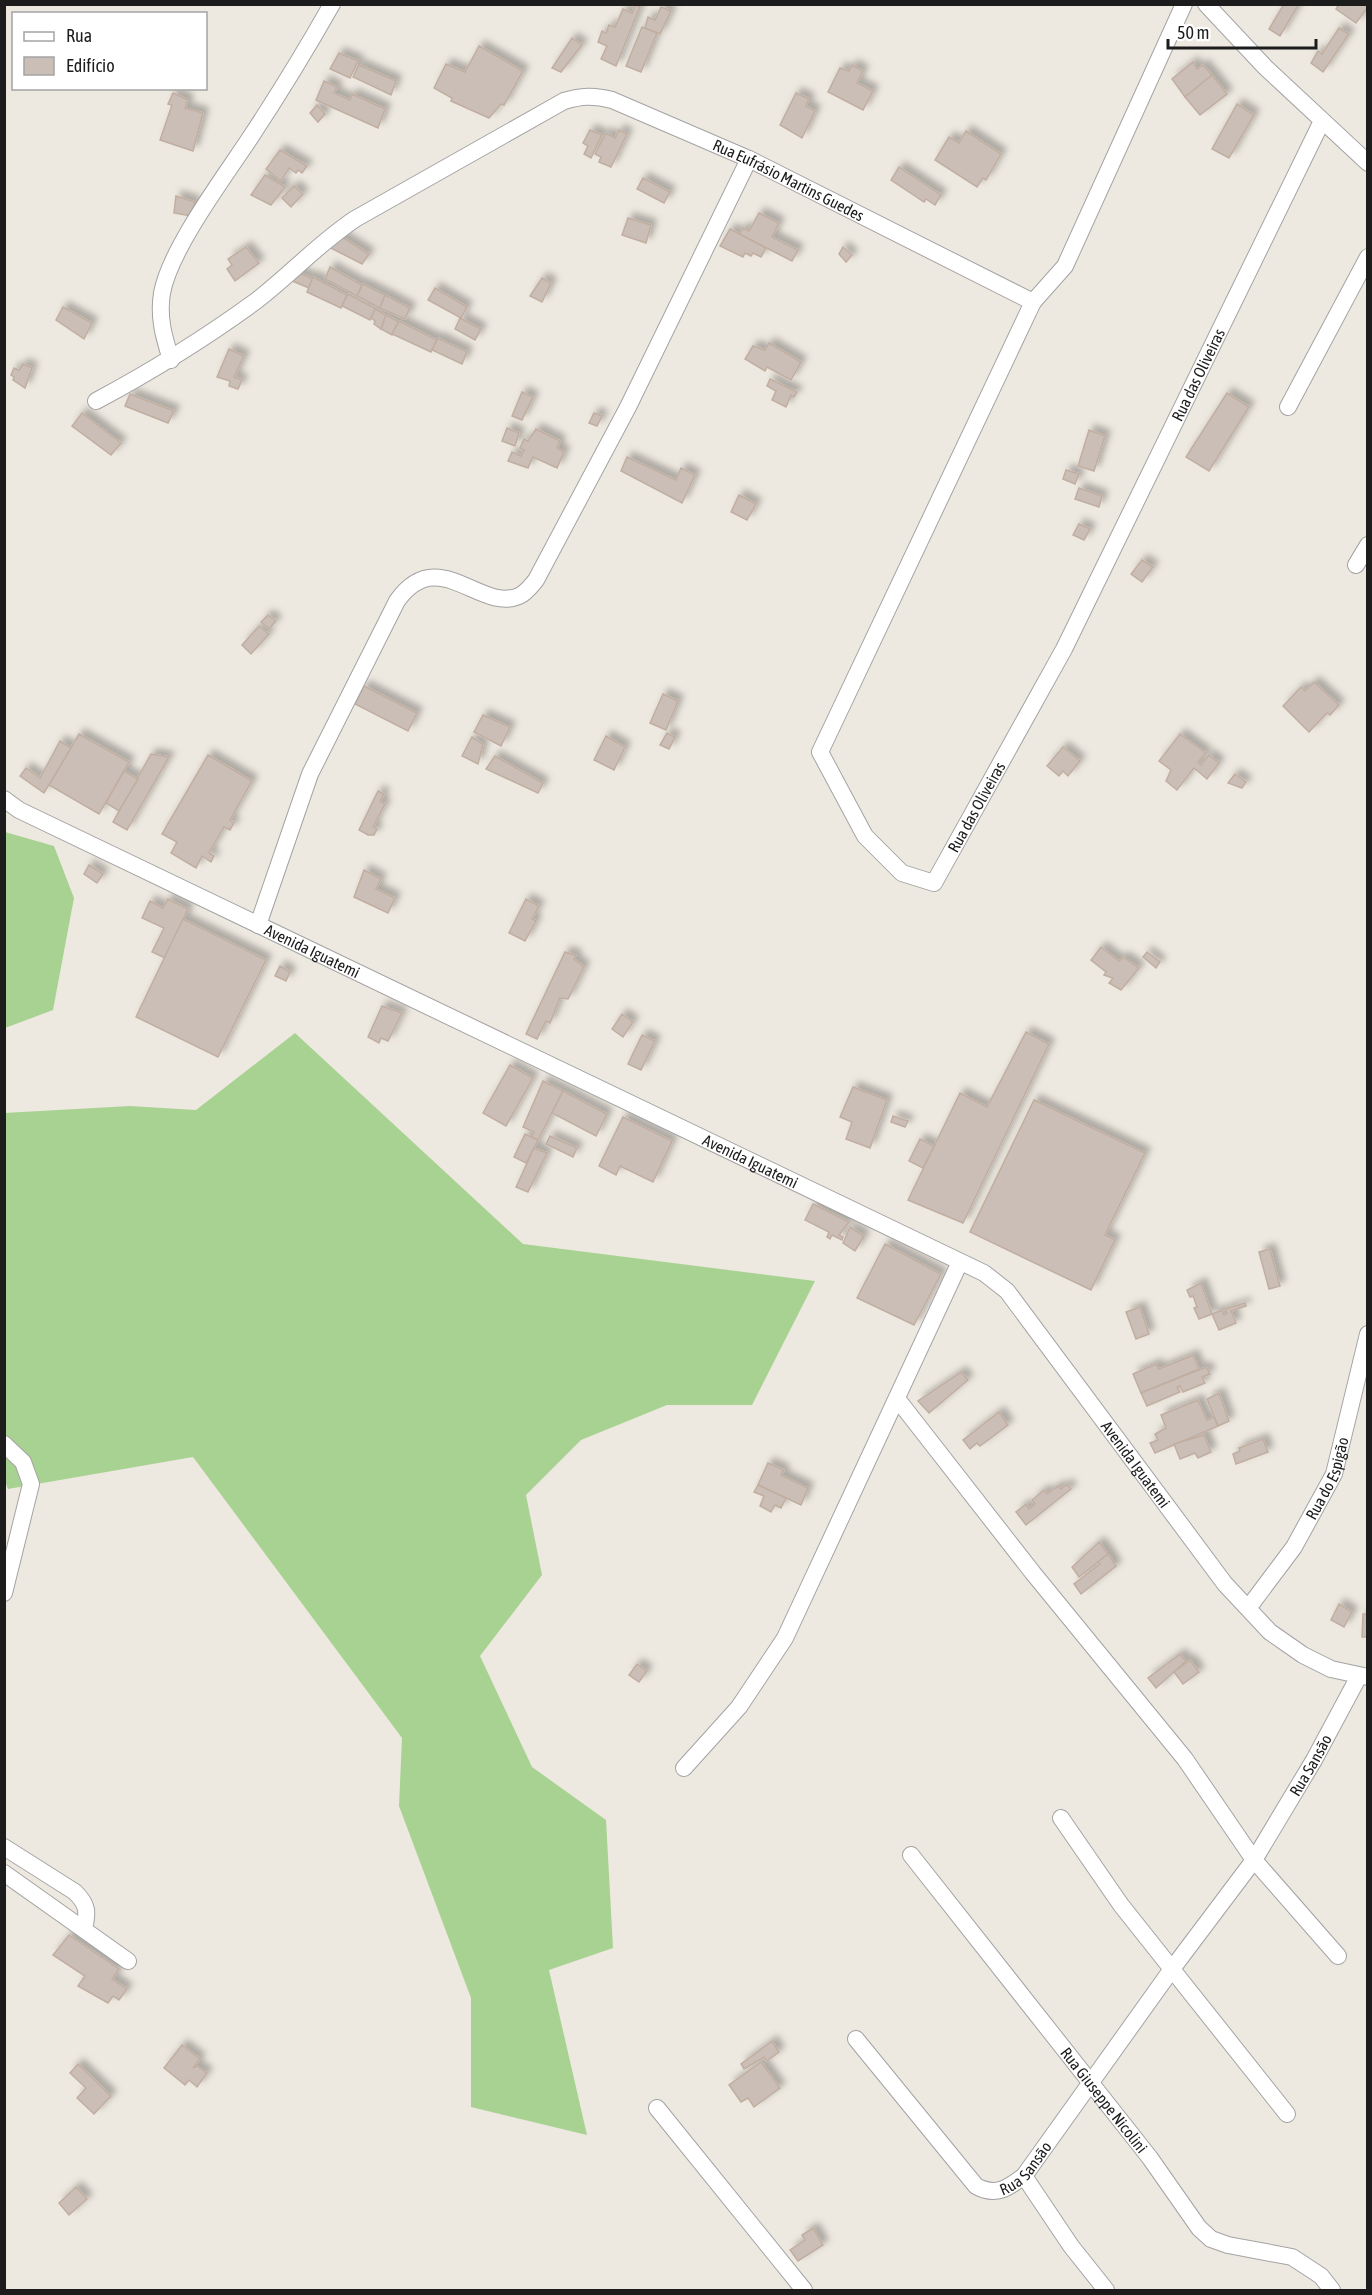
<svg xmlns="http://www.w3.org/2000/svg" width="1372" height="2295" font-family="'Asap Condensed',sans-serif">
  <style>
    .forest { fill: #a8d291 }
    .building { fill: #cabeb6; stroke: #c1aea1; stroke-width: 1.5; filter: url(#shadow) }
    .lines { fill: none; stroke-linecap: round; stroke-linejoin: round }
    .minor-casing { stroke: #a3a3a3; stroke-width: 18 }
    .minor { stroke: #fff; stroke-width: 16 }
    .labels { text-anchor: middle; dominant-baseline: central; stroke-width: 4.5; stroke-linejoin: round; paint-order: stroke }
    .street-label { font-size: 16px; fill: #1c1c1c; stroke: #fff }
  </style>
  <defs>
    <filter id="shadow"><feDropShadow dx="5.5" dy="-5.5" stdDeviation="3" flood-color="#0004"/></filter>
  </defs>
  <rect width="100%" height="100%" fill="#eee9e0"/>
  <g class="forest">
    <path d="M5,832L54,846L74,898L53,1010L5,1028Z"/>
    <path d="M295,1033L523,1244L815,1281L752,1405H667L581,1440L526,1495L542,1575L480,1656L532,1767L606,1820L613,1948L549,1970L587,2135L471,2107V1998L399,1806L402,1738L193,1457L8,1489L4,1479V1113L130,1106L196,1110Z"/>
  </g>
  <g class="building">
    <path d="M1284,4H1299L1280,36L1269,29Z"/>
    <path d="M1339,4H1368V7L1356,23L1336,9Z"/>
    <path d="M635,5L640,7L616,66L601,59L607,46L598,42L602,31L606,33L609,25L615,27L623,9L632,13Z"/>
    <path d="M661,7L671,11L660,34L645,28L648,17L655,20Z"/>
    <path d="M642,27L657,33L641,72L626,66Z"/>
    <path d="M1339,28L1349,34L1323,72L1311,63L1318,51L1322,54Z"/>
    <path d="M572,38L582,45L561,72L552,68Z"/>
    <path d="M479,46L523,71L504,105L501,104L489,118L451,101L452,98L434,88L446,64L465,72Z"/>
    <path d="M339,53L358,61L350,78L330,69Z"/>
    <path d="M1193,62L1197,69L1203,65L1212,75L1185,97L1172,79Z"/>
    <path d="M359,65L396,81L391,95L353,77Z"/>
    <path d="M852,65L863,71L857,83L873,91L863,110L828,92L840,68L849,71Z"/>
    <path d="M1212,75L1227,94L1200,115L1185,97Z"/>
    <path d="M324,81L337,87L334,93L350,100L352,94L385,109L378,128L316,100Z"/>
    <path d="M173,93L188,100L185,108L203,113L193,151L160,140L172,105L168,104Z"/>
    <path d="M796,93L809,99L806,106L815,111L802,138L780,125Z"/>
    <path d="M1237,104L1254,115L1229,158L1212,149Z"/>
    <path d="M317,105L325,114L318,122L310,113Z"/>
    <path d="M590,130L602,135L591,158L584,154L588,146L583,143Z"/>
    <path d="M619,130L627,134L611,167L599,162L601,157L595,154L606,133L615,138Z"/>
    <path d="M966,131L1001,154L986,180L983,178L977,187L935,160L949,137L959,143Z"/>
    <path d="M280,150L307,166L302,173L298,170L296,173L289,168L281,181L266,169Z"/>
    <path d="M899,167L941,195L935,205L926,199L924,202L891,180Z"/>
    <path d="M265,175L285,187L271,205L251,195Z"/>
    <path d="M643,178L670,192L664,203L637,189Z"/>
    <path d="M294,186L303,194L291,207L282,198Z"/>
    <path d="M176,196L195,202L191,216L174,213Z"/>
    <path d="M759,213L779,223L772,237L798,250L792,261L739,234L743,228L749,231Z"/>
    <path d="M628,218L651,225L646,243L622,235Z"/>
    <path d="M730,229L766,248L761,257L753,253L751,256L745,253L743,257L720,246Z"/>
    <path d="M339,235L369,254L362,264L327,246Z"/>
    <path d="M246,247L259,263L235,281L227,269L232,265L228,259Z"/>
    <path d="M843,247L852,255L846,262L839,254Z"/>
    <path d="M330,267L362,285L357,296L325,279Z"/>
    <path d="M293,270L313,279L309,288L285,278Z"/>
    <path d="M313,277L347,295L341,308L307,292Z"/>
    <path d="M542,278L551,283L542,302L530,296Z"/>
    <path d="M363,284L385,295L380,308L357,296Z"/>
    <path d="M435,288L467,307L461,318L428,300Z"/>
    <path d="M348,294L376,309L370,320L342,306Z"/>
    <path d="M385,295L410,308L405,319L380,308Z"/>
    <path d="M63,307L92,323L84,339L56,320Z"/>
    <path d="M375,309L386,315L381,329L374,324L375,321L371,318Z"/>
    <path d="M386,315L399,322L392,335L381,329Z"/>
    <path d="M460,318L481,329L475,340L455,329Z"/>
    <path d="M399,321L437,340L431,352L392,334Z"/>
    <path d="M438,338L467,352L462,364L432,350Z"/>
    <path d="M769,343L801,362L791,380L767,367L765,371L745,359L753,346L765,350Z"/>
    <path d="M229,349L244,356L234,377L242,380L238,389L229,386L230,381L217,377Z"/>
    <path d="M23,364L32,368L25,388L13,380L14,377L11,375L14,368L19,370Z"/>
    <path d="M770,379L797,392L794,397L791,395L786,407L772,400L776,391L767,386Z"/>
    <path d="M522,392L533,397L522,420L512,416Z"/>
    <path d="M1227,393L1249,407L1209,471L1186,457Z"/>
    <path d="M130,394L174,411L168,423L125,406Z"/>
    <path d="M82,413L121,443L111,455L72,426Z"/>
    <path d="M594,413L602,416L597,426L589,423Z"/>
    <path d="M507,428L519,433L515,446L502,441Z"/>
    <path d="M536,429L560,441L557,448L564,452L557,468L533,457L528,468L508,461L512,452L521,456L524,450L520,448L524,439L528,441Z"/>
    <path d="M1089,430L1105,436L1094,471L1078,466Z"/>
    <path d="M627,457L676,480L681,468L695,475L682,503L621,471Z"/>
    <path d="M1066,470L1079,474L1075,484L1063,479Z"/>
    <path d="M1079,488L1102,496L1099,507L1075,499Z"/>
    <path d="M739,495L756,504L747,520L731,512Z"/>
    <path d="M1079,524L1090,529L1084,540L1073,535Z"/>
    <path d="M1142,560L1153,567L1142,582L1131,574Z"/>
    <path d="M268,615L276,621L269,629L261,622Z"/>
    <path d="M259,626L269,634L251,654L242,645Z"/>
    <path d="M1314,682L1339,705L1330,715L1327,713L1309,732L1283,706L1301,687L1305,691Z"/>
    <path d="M364,686L417,713L408,731L355,704Z"/>
    <path d="M663,694L678,701L666,730L650,723Z"/>
    <path d="M483,715L510,727L501,746L474,732Z"/>
    <path d="M667,733L675,737L669,749L660,745Z"/>
    <path d="M79,734L129,762L99,814L49,785Z"/>
    <path d="M1180,734L1206,753L1198,762L1201,765L1209,755L1219,763L1207,779L1194,768L1177,790L1166,781L1171,770L1159,761Z"/>
    <path d="M606,736L625,747L614,770L594,760Z"/>
    <path d="M472,737L483,744L478,764L462,756Z"/>
    <path d="M60,741L71,748L44,793L20,776L26,768L40,778Z"/>
    <path d="M1063,747L1080,761L1068,776L1063,771L1059,776L1047,766Z"/>
    <path d="M151,754L169,757L127,830L113,822Z"/>
    <path d="M208,755L252,781L230,820L234,823L230,830L224,827L209,853L214,856L211,862L202,856L196,868L171,853L177,842L162,834Z"/>
    <path d="M495,756L543,783L538,793L486,769Z"/>
    <path d="M124,771L138,779L119,811L106,803Z"/>
    <path d="M1235,774L1246,782L1242,788L1228,783Z"/>
    <path d="M378,791L384,794L380,801L385,804L373,827L377,829L374,835H368L359,830Z"/>
    <path d="M89,865L103,874L97,883L84,874Z"/>
    <path d="M364,870L381,879L376,889L395,898L388,913L354,897Z"/>
    <path d="M168,899L188,909L165,958L152,952L164,928L142,918L150,901L163,908Z"/>
    <path d="M526,899L539,906L532,919L536,921L525,941L509,933Z"/>
    <path d="M183,919L266,960L218,1057L136,1017Z"/>
    <path d="M1101,947L1119,961L1123,957L1139,968L1121,990L1109,983L1113,978L1104,975L1106,972L1091,960Z"/>
    <path d="M565,952L576,955L574,959L584,967L568,999L560,998L550,1023L546,1021L537,1039L526,1034Z"/>
    <path d="M1147,952L1160,962L1156,968L1143,957Z"/>
    <path d="M280,966L290,972L286,981L275,976Z"/>
    <path d="M382,1006L402,1013L388,1041L381,1038L379,1043L368,1037Z"/>
    <path d="M622,1014L633,1022L623,1037L612,1029Z"/>
    <path d="M1026,1032L1049,1044L963,1223L908,1200L960,1093L987,1107Z"/>
    <path d="M642,1035L655,1041L641,1070L628,1064Z"/>
    <path d="M510,1065L533,1078L506,1126L483,1113Z"/>
    <path d="M543,1081L563,1091L538,1140L531,1137L534,1132L523,1127Z"/>
    <path d="M853,1087L887,1100L870,1148L846,1139L852,1122L840,1117Z"/>
    <path d="M563,1091L607,1114L596,1136L552,1113Z"/>
    <path d="M1034,1100L1145,1153L1105,1235L1115,1240L1091,1290L970,1232Z"/>
    <path d="M893,1116L908,1121L905,1127L891,1122Z"/>
    <path d="M623,1117L672,1141L653,1182L620,1166L616,1175L599,1166Z"/>
    <path d="M525,1134L538,1140L526,1163L514,1157Z"/>
    <path d="M550,1136L577,1148L573,1157L546,1144Z"/>
    <path d="M920,1139L934,1146L923,1168L909,1161Z"/>
    <path d="M534,1148L547,1153L528,1192L516,1187Z"/>
    <path d="M813,1204L849,1222L839,1235L843,1237L842,1240L832,1235L830,1239L827,1237L829,1232L805,1220Z"/>
    <path d="M850,1227L864,1236L855,1251L843,1243Z"/>
    <path d="M885,1244L941,1274L914,1325L857,1298Z"/>
    <path d="M1270,1249L1280,1286L1269,1289L1259,1252Z"/>
    <path d="M1201,1283L1212,1314L1199,1319L1194,1308L1197,1307L1193,1296L1190,1297L1187,1290Z"/>
    <path d="M1245,1303L1246,1306L1231,1311L1236,1323L1219,1330L1212,1314L1222,1310L1224,1315L1227,1313L1225,1309Z"/>
    <path d="M1140,1307L1149,1334L1136,1339L1126,1312Z"/>
    <path d="M1193,1355L1199,1369L1141,1393L1133,1374L1156,1364L1159,1369Z"/>
    <path d="M1206,1367L1210,1374L1202,1377L1205,1383L1183,1392L1180,1386L1177,1387L1180,1392L1147,1406L1141,1393Z"/>
    <path d="M961,1372L968,1380L929,1413L918,1401Z"/>
    <path d="M1219,1393L1229,1421L1218,1426L1207,1399Z"/>
    <path d="M1198,1400L1207,1420L1214,1417L1218,1426L1155,1453L1150,1443L1158,1440L1155,1434L1166,1428L1161,1415Z"/>
    <path d="M999,1412L1008,1425L980,1446L977,1443L970,1449L963,1440Z"/>
    <path d="M1204,1435L1211,1452L1198,1458L1195,1453L1180,1459L1174,1444Z"/>
    <path d="M1263,1439L1268,1452L1236,1464L1233,1454L1240,1451L1239,1448Z"/>
    <path d="M768,1463L784,1470L781,1475L808,1488L801,1505L758,1485Z"/>
    <path d="M1067,1484L1071,1489L1026,1525L1016,1512L1026,1504L1029,1509L1035,1504L1032,1500L1044,1490L1047,1494L1058,1486L1061,1489Z"/>
    <path d="M758,1485L786,1498L781,1508L775,1505L771,1512L760,1506L764,1496L754,1492Z"/>
    <path d="M1099,1542L1108,1554L1079,1577L1072,1567Z"/>
    <path d="M1108,1554L1116,1566L1081,1594L1074,1584L1100,1564L1098,1562Z"/>
    <path d="M1339,1604L1352,1612L1344,1627L1331,1620Z"/>
    <path d="M1363,1614H1368V1637H1362Z"/>
    <path d="M1180,1654L1186,1661L1156,1688L1148,1678Z"/>
    <path d="M1190,1660L1199,1672L1183,1684L1174,1672Z"/>
    <path d="M637,1664L647,1671L639,1682L629,1675Z"/>
    <path d="M69,1935L119,1969L112,1979L127,1989L119,2000L113,1996L108,2003L78,1986L85,1976L53,1955Z"/>
    <path d="M772,2041L779,2052L767,2061L764,2057L744,2069L741,2064Z"/>
    <path d="M182,2045L200,2059L193,2068L197,2066L207,2073L197,2087L189,2080L185,2085L164,2068Z"/>
    <path d="M761,2062L780,2088L754,2107L748,2098L741,2102L729,2085Z"/>
    <path d="M78,2064L111,2096L94,2114L77,2098L86,2088L70,2073Z"/>
    <path d="M76,2187L87,2199L69,2215L59,2203Z"/>
    <path d="M813,2228L823,2245L798,2261L790,2250L805,2240L802,2235Z"/>
  </g>
  <g class="lines">
    <defs>
      <g id="minor">
        <path d="M1206,4L1265,67L1368,163"/>
        <path id="s1" d="M1033,302L820,752L865,836L902,873L934,883L1064,649L1322,121"/>
        <path d="M171,360C164,337 158,318 162,293C170,249 225,176 250,138C279,94 306,50 332,4"/>
        <path id="s2" d="M96,401C152,371 204,339 256,301C290,275 319,243 355,219L564,101C581,96 594,95 612,100L749,159L1033,302L1065,266L1184,4"/>
        <path d="M1288,407L1368,257"/>
        <path d="M1356,565L1368,545"/>
        <path id="s3" d="M4,799L19,810L984,1273L1007,1291L1225,1584L1270,1632L1303,1655L1331,1669L1368,1677"/>
        <path d="M258,925L310,774L397,601C438,543 480,613 519,596C526,593 531,586 536,580L628,407L749,159"/>
        <path d="M898,1400L1033,1573L1185,1759L1254,1860L1338,1956"/>
        <path d="M4,1444L23,1462L31,1484L4,1593"/>
        <path id="s4" d="M1249,1607L1294,1547L1334,1474L1368,1334"/>
        <path d="M684,1768L739,1707L785,1638L960,1262"/>
        <path d="M1061,1818L1121,1905L1287,2114"/>
        <path d="M4,1847L75,1892C88,1905 88,1912 84,1929"/>
        <path id="s5" d="M911,1855L1150,2158L1199,2228L1211,2239L1228,2245L1292,2257L1321,2276L1332,2290"/>
        <path d="M4,1873L128,1961"/>
        <path id="s6" d="M856,2039L976,2186C996,2197 1008,2188 1024,2176L1172,1969L1254,1860L1314,1760L1359,1676"/>
        <path d="M657,2108L804,2290"/>
        <path d="M1024,2176L1071,2246L1106,2290"/>
      </g>
    </defs>
    <use href="#minor" class="minor-casing"/>
    <use href="#minor" class="minor"/>
  </g>
  <g class="labels">
    <g class="street-label">
      <text stroke="none"><textPath href="#s2" startOffset="800">Rua Eufrásio Martins Guedes</textPath></text>
      <text stroke="none"><textPath href="#s1" startOffset="1252">Rua das Oliveiras</textPath></text>
      <text stroke="none"><textPath href="#s1" startOffset="766">Rua das Oliveiras</textPath></text>
      <text stroke="none"><textPath href="#s3" startOffset="344">Avenida Iguatemi</textPath></text>
      <text stroke="none"><textPath href="#s3" startOffset="830">Avenida Iguatemi</textPath></text>
      <text stroke="none"><textPath href="#s3" startOffset="1334">Avenida Iguatemi</textPath></text>
      <text stroke="none"><textPath href="#s4" startOffset="152">Rua do Espigão</textPath></text>
      <text stroke="none"><textPath href="#s6" startOffset="744">Rua Sansão</textPath></text>
      <text stroke="none"><textPath href="#s5" startOffset="312">Rua Giuseppe Nicolini</textPath></text>
      <text stroke="none"><textPath href="#s6" startOffset="249">Rua Sansão</textPath></text>
    </g>
  </g>
  <rect width="1372" height="2295" fill="none" stroke="#1c1c1c" stroke-width="12"/>
  <rect x="12" y="12" width="195" height="78" fill="#ffffff" stroke="#a4a4a4" stroke-width="1.5"/>
  <rect x="24" y="32" width="30" height="9" fill="#ffffff" stroke="#a4a4a4" stroke-width="1.5"/>
  <text x="66" y="42" font-size="18" fill="#1c1c1c">Rua</text>
  <rect x="24" y="57" width="30" height="18" fill="#cabeb6" stroke="#a4a4a4" stroke-width="1.5"/>
  <text x="66" y="72" font-size="18" fill="#1c1c1c">Edifício</text>
  <path d="M1168 39v9h148v-9" fill="none" stroke="#1c1c1c" stroke-width="3"/>
  <text x="1177" y="39" font-size="18" fill="#1c1c1c" stroke="#ffffff" stroke-width="4.5" paint-order="stroke">50 m</text>
</svg>
